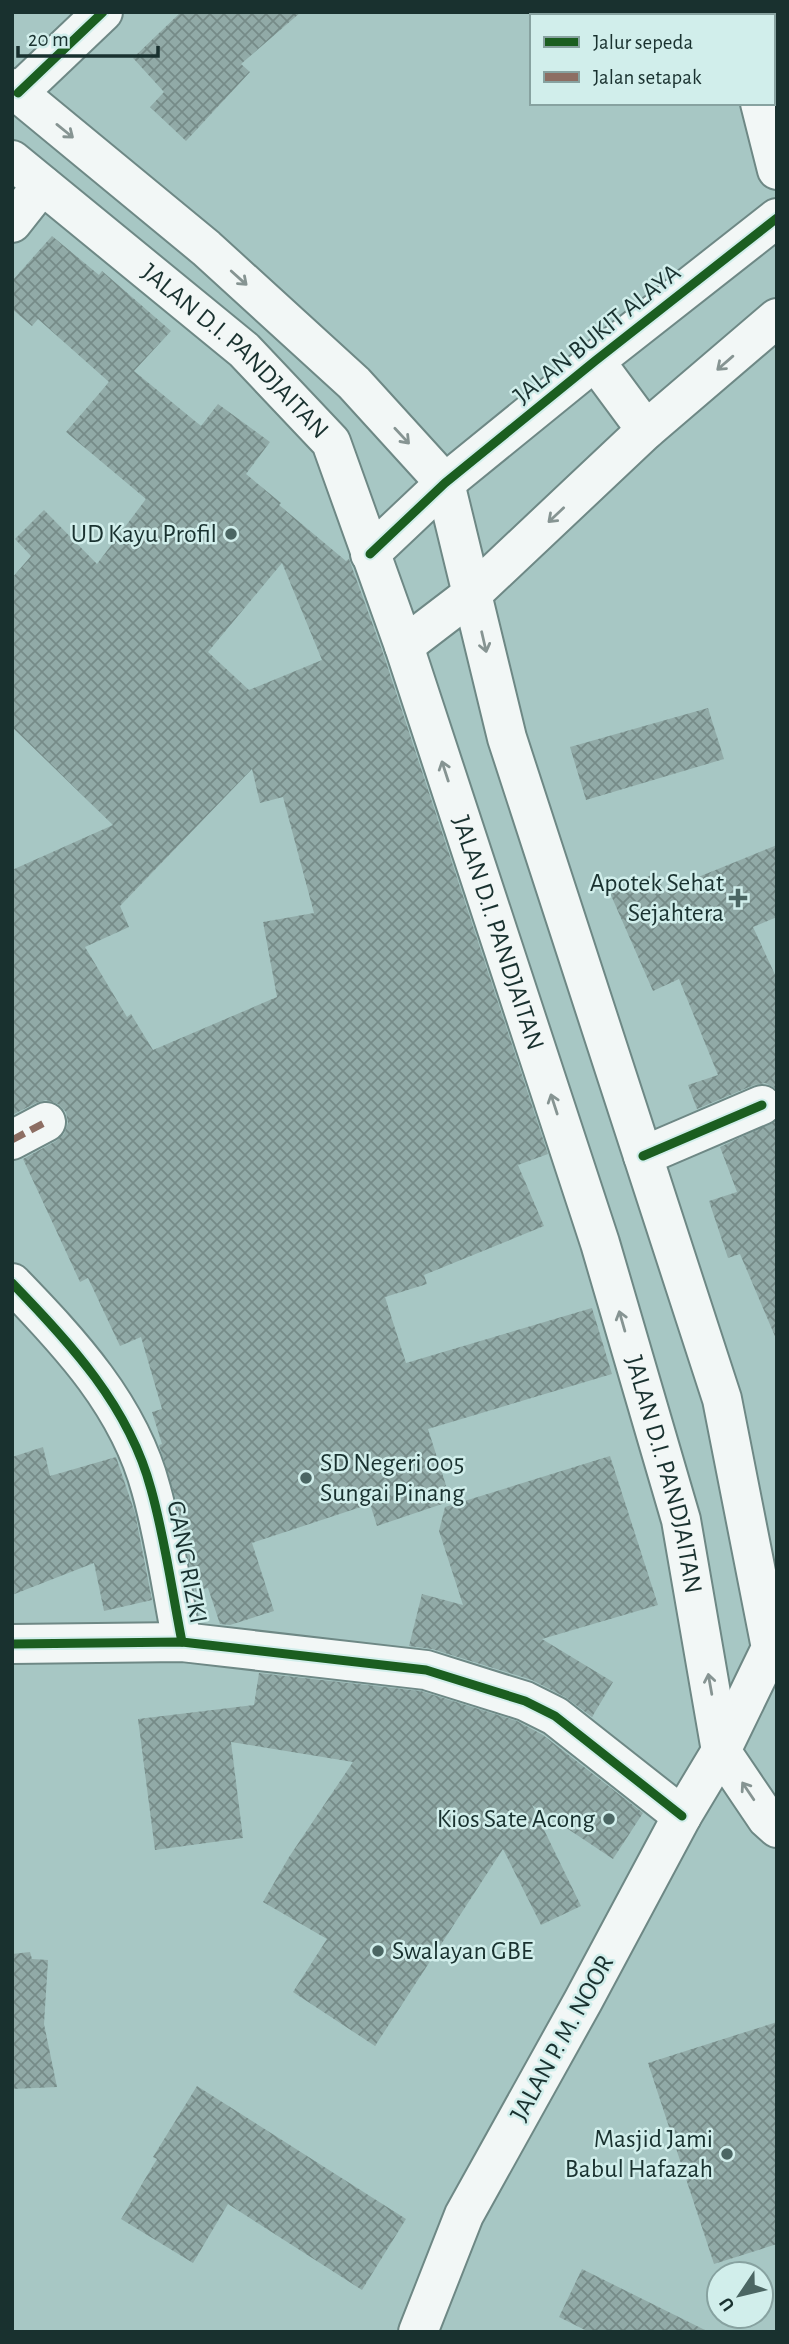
<svg xmlns="http://www.w3.org/2000/svg" width="789" height="2344" font-family="'Alegreya Sans',sans-serif">
  <style>
    .building { fill: url(#building-cross-hatch); fill-rule: evenodd }
    .lines { fill: none; stroke-linecap: round; stroke-linejoin: round }
    .minor-casing { stroke: #6e8885; stroke-width: 42 }
    .tertiary-casing { stroke: #6e8885; stroke-width: 42 }
    .primary-casing { stroke: #6e8885; stroke-width: 42 }
    .trunk-casing { stroke: #6e8885; stroke-width: 42 }
    .minor { stroke: #f2f7f6; stroke-width: 38 }
    .tertiary { stroke: #f2f7f6; stroke-width: 38 }
    .primary { stroke: #f2f7f6; stroke-width: 38 }
    .trunk { stroke: #f2f7f6; stroke-width: 38 }
    .quiet { stroke: #8d6e63; stroke-width: 7; stroke-dasharray: 14 7; stroke-linecap: butt }
    .cycleway-casing { stroke: #d1eeeb; stroke-width: 13 }
    .cycleway { stroke: #1b5e20; stroke-width: 9 }
    .oneway { stroke: #869492 }
    .poi-dot { fill: #4b6663; stroke: #d1eeeb; stroke-width: 2.5 }
    .labels { text-anchor: middle; dominant-baseline: central; stroke-width: 5; stroke-linejoin: round; paint-order: stroke }
    .street-label { font-size: 26px; fill: #19312f; stroke: #d1eeeb }
    .poi-label { font-size: 26px; fill: #19312f; stroke: #d1eeeb; text-anchor: end }
  </style>
  <defs>
    <pattern id="building-cross-hatch" width="8" height="8" patternUnits="userSpaceOnUse" patternTransform="scale(1.75)"><rect width="8" height="8" fill="#91aaa7"/><path d="M0 0l8 8M0 8l8-8" fill="none" stroke="#768b88"/></pattern>
  </defs>
  <rect width="100%" height="100%" fill="#a7c7c4"/>
  <g class="building">
    <path d="M181,12H301L241,64L250,72L186,141L150,107L164,92L133,58Z"/>
    <path d="M52,236L99,275L102,271L171,331L134,371L201,426L218,404L270,442L246,474L281,503L279,505L346,561L349,559L383,653L548,1154L518,1165L544,1226L424,1275L427,1284L385,1297L406,1363L592,1308L612,1374L428,1429L451,1501L377,1526L370,1504L252,1543L274,1611L230,1625L220,1624L208,1588L195,1591L177,1503L159,1445L162,1444L152,1412L162,1409L141,1337L120,1346L88,1278L80,1282L23,1159L56,1141L64,1134L68,1123L66,1112L58,1104L46,1100L36,1103L12,1115V870L113,825L12,727V578L31,556L15,539L44,510L97,564L146,499L66,432L109,382L38,319L32,326L12,309V281ZM282,563L322,660L249,690L208,652ZM252,769L260,803L283,797L314,913L263,922L277,997L153,1050L131,1014L127,1017L85,947L129,927L120,906Z"/>
    <path d="M708,708L724,759L586,800L570,747Z"/>
    <path d="M777,845V917L753,927L777,979V1089L765,1083L754,1085L697,1109L688,1085L718,1075L679,979L653,991L610,893L656,873L664,891Z"/>
    <path d="M777,1120V1341L740,1254L728,1258L709,1201L737,1192L720,1147Z"/>
    <path d="M43,1447L50,1476L116,1457L135,1513L152,1600L104,1611L94,1563L12,1595V1457Z"/>
    <path d="M610,1456L658,1605L542,1639L613,1682L592,1717L565,1697L532,1680L432,1649L409,1646L422,1594L463,1605L439,1531L445,1507Z"/>
    <path d="M259,1673L421,1691L517,1721L543,1735L643,1813L613,1859L532,1805L581,1906L541,1925L503,1849L375,2046L293,1992L327,1939L263,1902L289,1857L353,1762L231,1742L243,1838L155,1850L138,1719L254,1705Z"/>
    <path d="M30,1952L32,1959L48,1960L44,2024L57,2087L12,2089V1954Z"/>
    <path d="M777,2022V2244L714,2264L648,2063Z"/>
    <path d="M197,2086L406,2219L362,2290L228,2204L193,2263L121,2219L157,2159L153,2157Z"/>
    <path d="M582,2269L709,2332H589L559,2317Z"/>
  </g>
  <g class="lines">
    <defs>
      <g id="minor">
        <path d="M737,12V16"/>
        <path d="M18,93L103,12"/>
        <path d="M760,103L777,170"/>
        <path d="M12,1140L46,1122"/>
        <path d="M643,1156L762,1105"/>
        <path d="M12,1283C70,1343 129,1406 151,1489C165,1539 172,1591 182,1642"/>
        <path d="M12,1644L182,1642L426,1670L525,1701L555,1716L682,1816"/>
      </g>
      <g id="tertiary">
        <path d="M12,223L42,185"/>
        <path d="M595,361L646,430"/>
        <path d="M370,554L445,483L595,361L777,218"/>
        <path d="M404,646L472,594L646,430L777,318"/>
      </g>
      <path id="primary" d="M721,1751L767,1819L777,1828"/>
      <g id="trunk">
        <path d="M12,88L206,248L354,383L445,483L507,738L722,1399L771,1648L721,1751L682,1816L583,2001L464,2215L418,2332"/>
        <path id="s1" d="M12,160L244,350L331,442L404,646L600,1243L681,1520L721,1751"/>
      </g>
    </defs>
    <use href="#minor" class="minor-casing"/>
    <use href="#tertiary" class="tertiary-casing"/>
    <use href="#primary" class="primary-casing"/>
    <use href="#trunk" class="trunk-casing"/>
    <use href="#minor" class="minor"/>
    <use href="#tertiary" class="tertiary"/>
    <use href="#primary" class="primary"/>
    <use href="#trunk" class="trunk"/>
    <path class="quiet" d="M12,1140L46,1122"/>
    <defs>
      <g id="cycleway">
        <path d="M18,93L103,12"/>
        <path d="M370,554L445,483L595,361L777,218"/>
        <path d="M643,1156L762,1105"/>
        <path d="M12,1283C70,1343 129,1406 151,1489C165,1539 172,1591 182,1642"/>
        <path d="M12,1644L182,1642L426,1670L525,1701L555,1716L682,1816"/>
      </g>
    </defs>
    <use href="#cycleway" class="cycleway-casing"/>
    <use href="#cycleway" class="cycleway"/>
  </g>
  <defs><path id="oneway-shaft" d="M-6 0H5M1.5-3L5.5 0L1.5 3" fill="none" stroke-width="1.6" stroke-linecap="round" stroke-linejoin="round" transform="scale(1.75)"/></defs>
  <g class="oneway">
    <use href="#oneway-shaft" transform="translate(65 131) rotate(39)"/>
    <use href="#oneway-shaft" transform="translate(239 278) rotate(42)"/>
    <use href="#oneway-shaft" transform="translate(725 363) rotate(139)"/>
    <use href="#oneway-shaft" transform="translate(402 436) rotate(47)"/>
    <use href="#oneway-shaft" transform="translate(556 515) rotate(137)"/>
    <use href="#oneway-shaft" transform="translate(484 642) rotate(77)"/>
    <use href="#oneway-shaft" transform="translate(445 771) rotate(-108)"/>
    <use href="#oneway-shaft" transform="translate(554 1104) rotate(-108)"/>
    <use href="#oneway-shaft" transform="translate(622 1321) rotate(-106)"/>
    <use href="#oneway-shaft" transform="translate(710 1684) rotate(-100)"/>
    <use href="#oneway-shaft" transform="translate(748 1791) rotate(-124)"/>
  </g>
  <g class="poi-dot">
    <circle cx="231" cy="534" r="7"/>
    <path d="M734.5 887.5h7v7h7v7h-7v7h-7v-7h-7v-7h7z"/>
    <circle cx="306" cy="1478" r="7"/>
    <circle cx="609" cy="1819" r="7"/>
    <circle cx="378" cy="1951" r="7"/>
    <circle cx="727" cy="2154" r="7"/>
  </g>
  <g class="labels">
    <g class="street-label">
      <text transform="translate(597 334) rotate(-39)">JALAN BUKIT ALAYA</text>
      <text stroke="none"><textPath href="#s1" startOffset="294">JALAN D.I. PANDJAITAN</textPath></text>
      <text stroke="none"><textPath href="#s1" startOffset="945">JALAN D.I. PANDJAITAN</textPath></text>
      <text stroke="none"><textPath href="#s1" startOffset="1512">JALAN D.I. PANDJAITAN</textPath></text>
      <text transform="translate(187 1562) rotate(79)">GANG RIZKI</text>
      <text transform="translate(562 2038) rotate(-61)">JALAN P. M. NOOR</text>
    </g>
    <g class="poi-label">
      <text x="217" y="534">UD Kayu Profil</text>
      <text x="724" y="883">Apotek Sehat<tspan x="724" dy="30">Sejahtera</tspan></text>
      <text x="320" y="1463" text-anchor="start">SD Negeri 005<tspan x="320" dy="30">Sungai Pinang</tspan></text>
      <text x="595" y="1819">Kios Sate Acong</text>
      <text x="392" y="1951" text-anchor="start">Swalayan GBE</text>
      <text x="713" y="2139">Masjid Jami<tspan x="713" dy="30">Babul Hafazah</tspan></text>
    </g>
  </g>
  <rect width="789" height="2344" fill="none" stroke="#19312f" stroke-width="28"/>
  <rect x="530" y="14" width="245" height="91" fill="#d1eeeb" stroke="#87a2a0" stroke-width="2"/>
  <rect x="544" y="37" width="35" height="10" fill="#1b5e20" stroke="#87a2a0" stroke-width="2"/>
  <text x="593" y="49" font-size="21" fill="#19312f">Jalur sepeda</text>
  <rect x="544" y="72" width="35" height="10" fill="#8d6e63" stroke="#87a2a0" stroke-width="2"/>
  <text x="593" y="84" font-size="21" fill="#19312f">Jalan setapak</text>
  <g transform="translate(740 2295) rotate(235)"><circle r="33" fill="#d1eeeb" stroke="#87a2a0" stroke-width="2"/>
  <path d="M0-5L12 26L0 18L-12 26Z" fill="#4b6663"/>
  <text y="-10" font-size="19" font-weight="bold" text-anchor="middle" fill="#19312f">U</text>
  </g>
  <path d="M18 46v10h140v-10" fill="none" stroke="#19312f" stroke-width="3.5"/>
  <text x="28" y="46" font-size="21" fill="#19312f" stroke="#d1eeeb" stroke-width="5" paint-order="stroke">20 m</text>
</svg>
